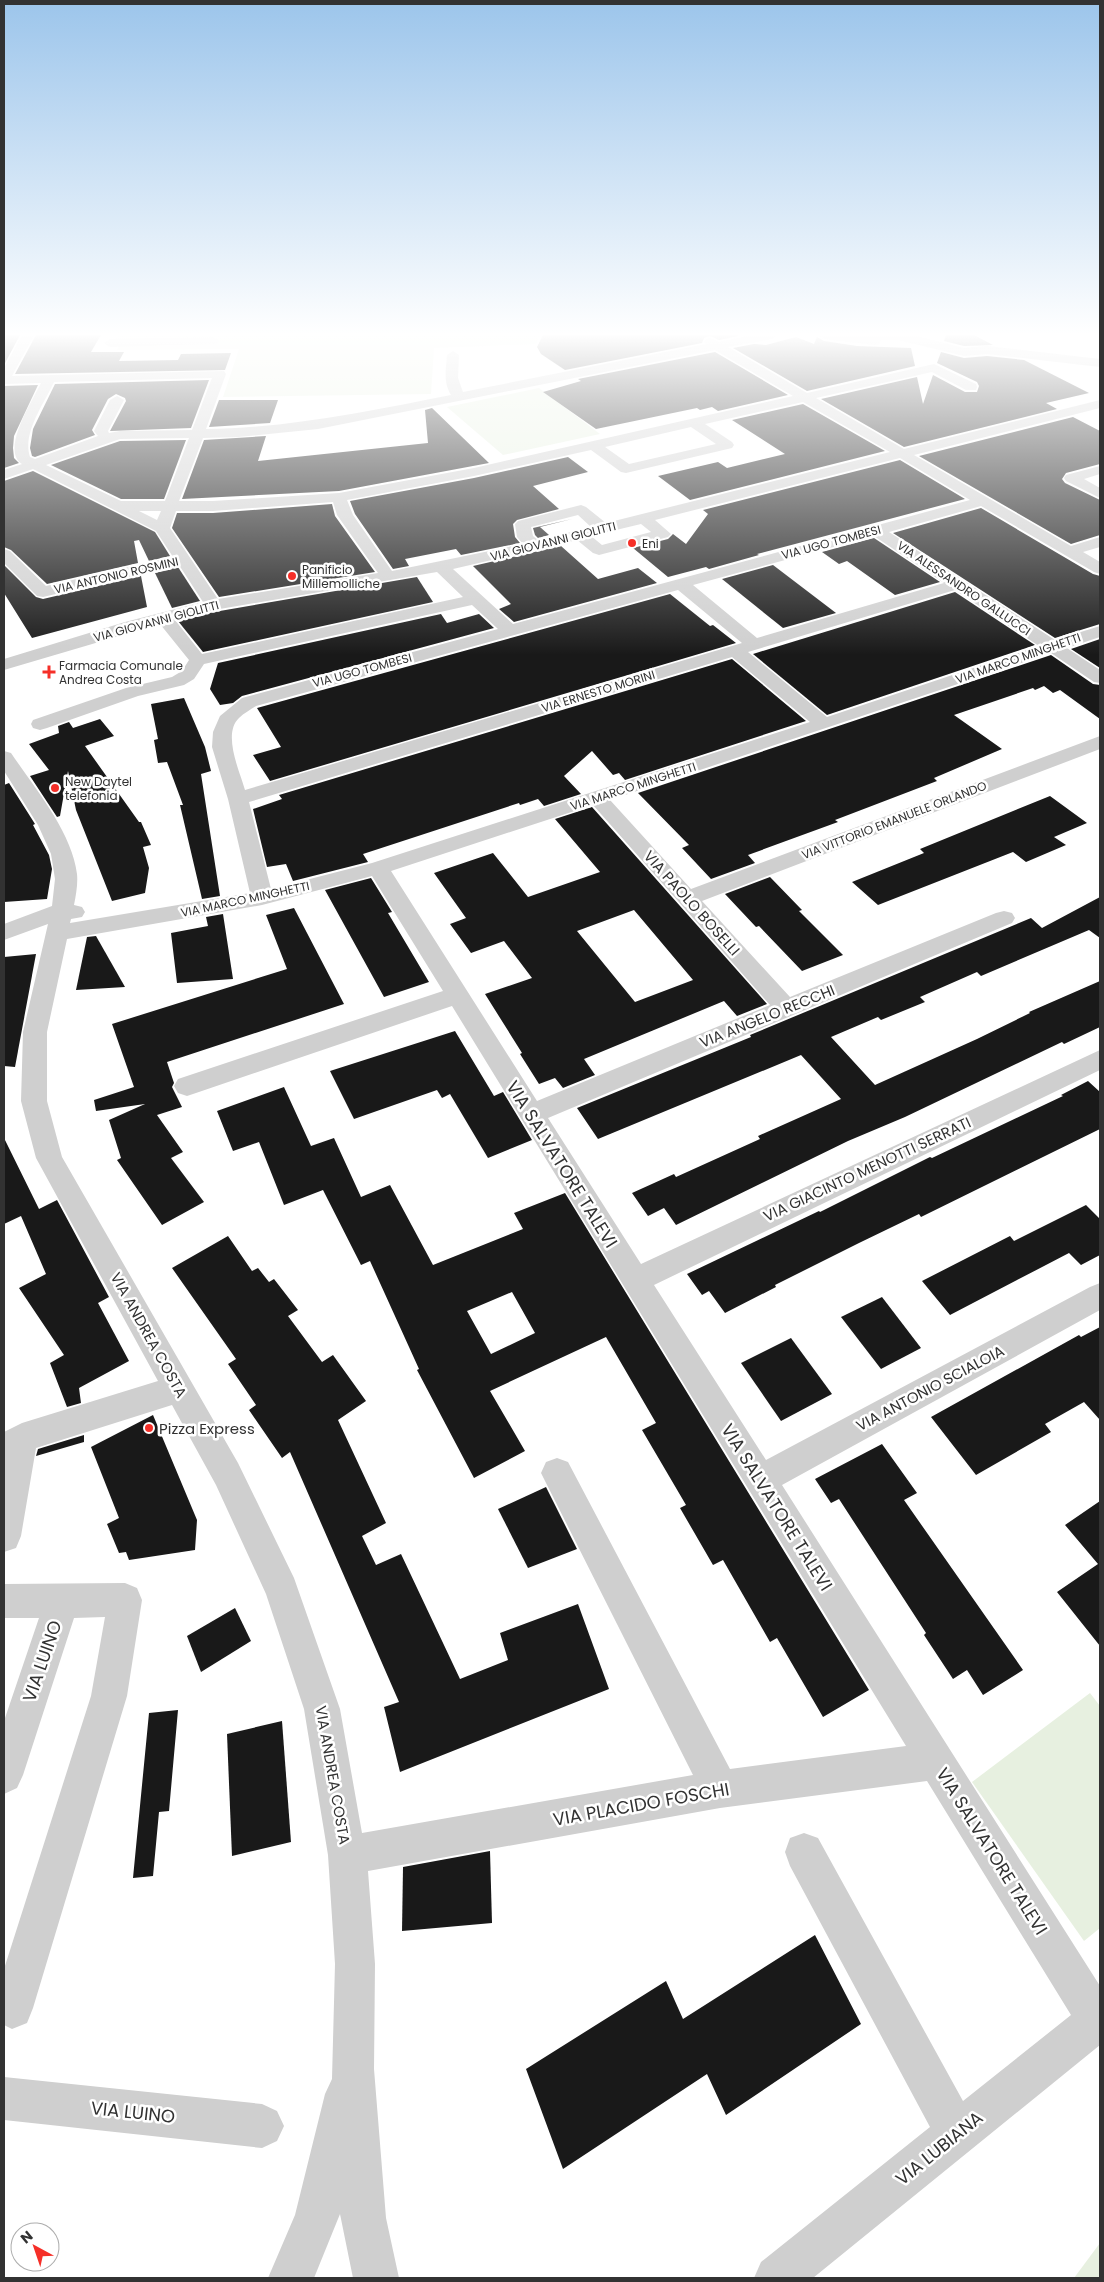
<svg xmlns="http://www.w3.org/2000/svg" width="1104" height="2282" font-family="Poppins,sans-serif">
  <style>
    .green { fill: #e7f0e0 }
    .building { fill: #191919; fill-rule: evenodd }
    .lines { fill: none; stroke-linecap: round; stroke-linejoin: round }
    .minor { fill: #cfcfcf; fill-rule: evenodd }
    .poi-dot { fill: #f52f28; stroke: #fff; stroke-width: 2 }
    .labels { text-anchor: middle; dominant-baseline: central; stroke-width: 5; stroke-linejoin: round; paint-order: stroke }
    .far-street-label { font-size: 12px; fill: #323232; stroke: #fff }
    .far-poi-label { font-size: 12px; fill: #323232; stroke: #fff; text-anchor: start }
    .street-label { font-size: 15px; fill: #323232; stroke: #fff }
    .poi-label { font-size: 15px; fill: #323232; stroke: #fff; text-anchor: start }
    .near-street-label { font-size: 18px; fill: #323232; stroke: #fff }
  </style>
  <rect width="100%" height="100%" fill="#fff"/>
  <g class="green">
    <path d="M119,335H540L536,344L434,348L431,394L223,397L239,349L117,350L122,341L116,340Z"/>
    <path d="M539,388L600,434L503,455L447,407Z"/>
    <path d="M1090,1693L1100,1706V1928L1084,1941L972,1782Z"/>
    <path d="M1100,2243V2278H1074Z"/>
  </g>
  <g class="building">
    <path d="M4,335H20L4,365Z"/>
    <path d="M36,335H101L91,352H124L119,361L178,360L181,354L231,353L225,370L15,374Z"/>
    <path d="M543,335H738V336L719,340L710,336L704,338L702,343L565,370L541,354L537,347Z"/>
    <path d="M946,335H974L993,345L964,346L944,341Z"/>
    <path d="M796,337L814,344L817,337L824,341L857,346L911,348L915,366L807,391L733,348L754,344L766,345Z"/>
    <path d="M715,352L788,395L718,411L712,407L700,410L697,408L596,429L543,392L581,381L578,379Z"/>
    <path d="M941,352L964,358L987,356L1024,360L1089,393L1046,403L1057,409L904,447L821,399L917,377L923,404L933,375L965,392H977L979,386L977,382L937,363Z"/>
    <path d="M209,380L191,428L110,431L126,401L125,398L116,394L108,399L92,430L95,435L35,457L32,456L30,448L33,429L55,384Z"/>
    <path d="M38,385L14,436L13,448L14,458L19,463L4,468V386Z"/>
    <path d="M219,400H278L270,423L209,427Z"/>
    <path d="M803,404L885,451L690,500L658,476L718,462L727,468L785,454L732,420Z"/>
    <path d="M432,408L489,463L339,491L182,499L204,440L266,436L258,461L428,443L425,410Z"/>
    <path d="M1073,417L1100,431V464L1066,473L1062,479L1065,483L1100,500V535L1071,544L919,456Z"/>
    <path d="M186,440L164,499H121L51,465L120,441Z"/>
    <path d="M568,457L588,472L533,486L559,509L517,520L513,524L515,537L520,543L461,555L456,549L405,559L409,566L393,569L355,514L350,501L474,478Z"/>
    <path d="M900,460L965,499L757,554L759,555L709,569L706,567L668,577L633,548L668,539L673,534L686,544L708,514L703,510Z"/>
    <path d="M33,471L155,532L170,556L149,561L139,540L134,541L138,563L47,584L11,550L4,547V481Z"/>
    <path d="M332,504L335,516L375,572L219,597L172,528L177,513H213Z"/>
    <path d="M981,508L1093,574L1100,576V624L1055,638L893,533Z"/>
    <path d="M572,519L540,527L549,535L538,538L535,535L533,528Z"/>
    <path d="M874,538L940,582L895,595L847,561L839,564L822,552Z"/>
    <path d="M561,546L598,579L638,568L657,583L514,622L499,609L511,604L473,566Z"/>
    <path d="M4,565L36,597L43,599L141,576L147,607L32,638L4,593Z"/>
    <path d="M773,565L836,613L783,628L722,579Z"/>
    <path d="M178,567L200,601L172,608L155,573Z"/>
    <path d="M417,577L433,602L203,652L178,621L214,612Z"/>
    <path d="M955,592L1035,645L827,715L753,654Z"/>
    <path d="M670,594L710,626L713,625L736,643L270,781L253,755L281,747L257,708Z"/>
    <path d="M441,614L447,623L479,614L494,628L242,696L233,703L220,705L210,689L218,663Z"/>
    <path d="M1100,639V668L1071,649Z"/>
    <path d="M1051,655L1093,684L1100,685V719L1060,690L1053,693L1044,686L1035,690L1033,688L954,715L1002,749L934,778L937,781L835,820L838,822L748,855L755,863L711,879L682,848L689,845L638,793Z"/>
    <path d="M732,659L806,721L625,780L619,773L613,775L592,751L564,776L581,794L544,806L538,799L520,805L519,803L363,854L368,862L293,881L286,864L267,867L253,809L282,799L279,795Z"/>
    <path d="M184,698L205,747L211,771L201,774L220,896L202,899L180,805H183L167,762L158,763L154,740L158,739L151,704Z"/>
    <path d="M100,719L114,736L85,746L139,822H141L151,845L143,847L149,868L145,893L112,901L76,810L68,771L60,816L57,817L30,776L49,770L29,744L59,733L58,726L69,722L73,728Z"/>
    <path d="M9,783L35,824L33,825L49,855L52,869L47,899L4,902V785Z"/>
    <path d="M1050,796L1087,823L1054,837L1066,845L1026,862L1013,852L878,905L852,882L924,853L920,849Z"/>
    <path d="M592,807L767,1004L737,1016L724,1001L584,1059L595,1075L563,1088L555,1078L539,1084L520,1054L522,1053L485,994L532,978L504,941L471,953L450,924L466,918L434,873L493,853L528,897L600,872L555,819ZM634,910L693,980L635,1002L577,931Z"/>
    <path d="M770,877L802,910L799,911L843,955L802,971L759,926L756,927L725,894Z"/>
    <path d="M371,878L392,912L388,913L429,982L384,997L325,890Z"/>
    <path d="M1100,897V938L1089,930L981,976L977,972L920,997L925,1002L881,1020L878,1017L831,1037L875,1085L977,1039L1030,1013L1029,1012L1100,981V1027L1064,1044L1062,1042L905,1117L848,1141L676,1225L664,1208L648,1216L632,1193L674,1174L676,1177L760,1139L758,1136L841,1099L801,1055L598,1139L577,1108L751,1037L750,1035L1031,918L1042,928Z"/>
    <path d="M294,908L344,1004L167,1062L174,1083L172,1087L182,1107L157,1115L183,1152L171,1158L204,1202L162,1225L117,1160L121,1158L109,1120L145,1104L96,1111L94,1100L134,1087L112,1024L287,969L266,915Z"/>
    <path d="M223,914L233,979L177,983L171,933L208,926L206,917Z"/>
    <path d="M96,936L125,987L76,990L87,937Z"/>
    <path d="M36,954L15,1067L4,1066V957Z"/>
    <path d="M455,1031L494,1096L503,1092L532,1140L488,1158L450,1094L442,1098L437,1090L354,1119L330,1071Z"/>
    <path d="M1088,1081L1100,1092V1129L921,1217L919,1214L859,1243L775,1285L776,1287L725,1313L709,1291L702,1295L687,1274L819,1211L820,1212L930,1157L932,1158L1063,1096L1061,1095Z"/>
    <path d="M284,1087L311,1146L334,1138L361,1197L390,1185L433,1265L523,1229L514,1213L565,1193L869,1690L823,1717L777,1638L770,1642L723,1560L713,1565L680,1508L686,1505L642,1430L656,1423L606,1337L490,1391L525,1451L474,1478L417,1370L419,1369L370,1261L361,1265L323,1190L284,1205L259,1142L233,1151L217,1111ZM512,1292L535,1333L491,1354L467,1311Z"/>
    <path d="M4,1138L39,1209L57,1200L109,1297L98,1303L129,1361L79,1388L81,1403L67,1407L50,1363L64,1355L19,1288L46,1274L21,1216L4,1224Z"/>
    <path d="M1086,1205L1100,1219V1255L1081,1265L1069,1253L950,1315L922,1281L1010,1236L1014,1241Z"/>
    <path d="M228,1236L252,1271L258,1268L269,1282L274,1279L298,1310L288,1316L322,1362L333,1355L366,1401L338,1420L386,1523L362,1536L376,1565L401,1554L460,1679L508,1660L500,1633L578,1604L609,1689L400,1772L384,1707L399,1702L290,1452L282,1458L249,1410L256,1405L228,1364L236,1359L172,1268Z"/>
    <path d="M882,1297L921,1348L881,1369L841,1317Z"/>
    <path d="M1100,1327V1420L1084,1402L1045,1424L1051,1432L976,1475L931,1417L1079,1335L1081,1337Z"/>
    <path d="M791,1338L832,1394L781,1421L741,1363Z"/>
    <path d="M153,1415L197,1520L195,1550L129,1560L126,1552L119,1553L107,1524L119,1518L91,1447Z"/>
    <path d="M84,1435V1442L36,1456L38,1449Z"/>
    <path d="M882,1444L917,1493L904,1500L1023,1670L983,1695L967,1670L953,1679L924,1635L926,1633L839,1499L831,1503L815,1479Z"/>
    <path d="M546,1487L577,1549L528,1568L498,1509Z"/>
    <path d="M1100,1501V1646L1057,1592L1098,1564L1065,1525Z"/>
    <path d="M235,1608L251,1641L201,1672L187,1636Z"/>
    <path d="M178,1710L169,1811L159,1812L153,1876L133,1878L149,1713Z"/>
    <path d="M282,1721L291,1842L232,1856L227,1734Z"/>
    <path d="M490,1851L492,1923L402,1931L403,1867Z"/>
    <path d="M815,1935L861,2024L726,2115L707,2074L563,2169L526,2069L666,1981L683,2019Z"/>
  </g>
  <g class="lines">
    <g class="minor">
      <path d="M22,335H34L12,376L224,371L226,374L206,429C289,428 370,411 451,395C443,382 446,369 447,355L453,351L459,355L458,378L463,392L706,344L704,342L706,339L710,338L719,342L751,335H778L772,339L728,347L807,393L934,364L976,384L977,387L976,390H966L932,372L816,398L904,449L1100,400V408L914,455L1071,546L1100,537V547L1083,552L1100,562V574L1094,572L981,506L889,532L1055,640L1100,626V637L1067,648L1100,670V683L1094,682L1051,653L610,800L691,889L1100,736V749L702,901L790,997L996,913L1004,911L1012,913L1015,918L1012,923L548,1118L641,1264L1100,1050V1070L654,1285L766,1460L1090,1287L1100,1283V1310L782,1485L1100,1986V2045L813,2278H754L761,2262L930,2127L790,1866L785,1852L790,1838L804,1833L818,1838L963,2101L1071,2015L927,1781L720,1808L368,1871L375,1964L374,2069L386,2218L399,2278H353L340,2214L314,2278H268L295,2215L325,2094L332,2079L335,1964L328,1855L304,1709L266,1594L216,1485L172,1405L36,1448L21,1536L16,1548L4,1552V1432L22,1423L158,1381L36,1158L21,1101L23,1032L48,924L4,940V924L52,906L55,879L51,854L38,825L4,771V751L11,753C34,787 72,832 77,874C78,884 76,895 74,905L82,907L85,912L82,917L71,919L70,923L250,893L228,799L212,747L213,732L220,716L242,698L498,629L472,605L204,664L194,679L184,685L138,696L47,728L40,730L33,728L31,724L33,720L126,688L172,677L182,671L189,660L160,624L4,670V659L125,622L203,602L179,565L43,597L37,596L4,563V549L10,551L46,586L173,557L156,531L33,469L4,479V470L22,464C0,450 33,400 41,383L4,384V368ZM715,350L793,396L474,468L339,493L213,501H179L203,438L238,437L318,429ZM212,378L192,430L120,431L109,433L108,431L124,400L117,396L110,400L94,431L98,436L35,459L30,457C22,433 44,404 54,382ZM803,402L890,452L606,523L586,507L581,505L518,521L515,524L517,537L523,544L392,571L353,515L347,500L474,476L591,450L621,472L626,473L732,448L734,445L732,442L705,424ZM691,427L716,444L629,464L605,447ZM189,438L165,501H121L46,465L120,439ZM900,458L970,500L513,624L453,569L577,540L593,553L599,555L668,537L671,534L655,520ZM333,502L337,515L378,573L218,599L170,528L176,511H213ZM139,511H161L157,520ZM578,515L591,527L538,540L533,536L531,527ZM641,524L651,532L602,545L591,536ZM874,536L944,583L757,638L693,585ZM437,572L463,597L202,654L175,620L214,610ZM678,590L742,643L245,790C240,772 222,734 239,718C244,713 250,710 256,706ZM955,590L1039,646L827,717L748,652ZM732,657L810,722L372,863L271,889L249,802ZM593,805L770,1005L537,1101L391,871ZM372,876L443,991L178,1079L174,1086L178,1093L187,1096L196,1093L452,1006L906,1746L730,1769L568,1462L557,1458L546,1462L541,1473L693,1775L362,1833L340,1709L294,1578L238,1463L62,1157L47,1101V1032L67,939L262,905Z"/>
      <path d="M818,335H913L964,348L987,346L1100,359V367L987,354L964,356L898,340H881L879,344L875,345L824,339Z"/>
      <path d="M213,337L219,341L217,344L110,347L104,343L110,339Z"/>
      <path d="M1100,466V474L1084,479L1100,488V498L1066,481L1064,478L1066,475Z"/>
      <path d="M125,1583L137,1588L142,1600L127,1696L33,2008L27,2023L12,2029L4,2025V1969L91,1696L105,1617L74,1618L23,1775L17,1788L4,1794V1721L39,1618H4V1584Z"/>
      <path d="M4,2077L262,2104L277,2111L284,2126L277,2141L262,2148L4,2120Z"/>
    </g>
  </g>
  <linearGradient id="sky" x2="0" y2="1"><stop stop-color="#9cc5eb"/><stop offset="0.51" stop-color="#fff"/><stop offset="1" stop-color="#fff" stop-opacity="0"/></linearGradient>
  <rect width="1104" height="655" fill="url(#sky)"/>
  <g class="poi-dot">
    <circle cx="632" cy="543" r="5"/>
    <circle cx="292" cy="576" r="5"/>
    <path d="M46.5 664.5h5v5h5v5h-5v5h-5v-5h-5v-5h5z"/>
    <circle cx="55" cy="788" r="5"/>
    <circle cx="149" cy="1428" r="5"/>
  </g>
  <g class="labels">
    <g class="far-street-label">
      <text transform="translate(553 541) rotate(-14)">VIA GIOVANNI GIOLITTI</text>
      <text transform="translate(831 542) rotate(-15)">VIA UGO TOMBESI</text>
      <text transform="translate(116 575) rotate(-13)">VIA ANTONIO ROSMINI</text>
      <text transform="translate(964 588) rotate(34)">VIA ALESSANDRO GALLUCCI</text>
      <text transform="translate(156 621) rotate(-15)">VIA GIOVANNI GIOLITTI</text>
      <text transform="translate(1018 658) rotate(-19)">VIA MARCO MINGHETTI</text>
      <text transform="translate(362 670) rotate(-15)">VIA UGO TOMBESI</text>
      <text transform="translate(598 691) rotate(-17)">VIA ERNESTO MORINI</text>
      <text transform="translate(633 786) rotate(-18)">VIA MARCO MINGHETTI</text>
      <text transform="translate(894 820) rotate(-21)">VIA VITTORIO EMANUELE ORLANDO</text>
      <text transform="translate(245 899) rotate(-12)">VIA MARCO MINGHETTI</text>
    </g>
    <g class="far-poi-label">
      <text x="642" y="543">Eni</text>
      <text x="302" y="569">Panificio<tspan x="302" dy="14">Millemolliche</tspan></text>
      <text x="59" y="665">Farmacia Comunale<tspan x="59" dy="14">Andrea Costa</tspan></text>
      <text x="65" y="781">New Daytel<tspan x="65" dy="14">telefonia</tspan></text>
    </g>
    <g class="street-label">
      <text transform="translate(692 903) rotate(48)">VIA PAOLO BOSELLI</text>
      <text transform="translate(767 1016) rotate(-22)">VIA ANGELO RECCHI</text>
      <text transform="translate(867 1169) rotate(-25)">VIA GIACINTO MENOTTI SERRATI</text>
      <text transform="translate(149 1335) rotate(61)">VIA ANDREA COSTA</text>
      <text transform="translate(930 1388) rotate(-28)">VIA ANTONIO SCIALOIA</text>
      <text transform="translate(333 1775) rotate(80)">VIA ANDREA COSTA</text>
    </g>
    <g class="poi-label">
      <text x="159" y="1428">Pizza Express</text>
    </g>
    <g class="near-street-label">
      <text transform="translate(562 1164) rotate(58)">VIA SALVATORE TALEVI</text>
      <text transform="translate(777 1507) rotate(58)">VIA SALVATORE TALEVI</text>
      <text transform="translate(42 1661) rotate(-71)">VIA LUINO</text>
      <text transform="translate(641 1804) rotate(-10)">VIA PLACIDO FOSCHI</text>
      <text transform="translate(992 1851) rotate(58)">VIA SALVATORE TALEVI</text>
      <text transform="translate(133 2112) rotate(6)">VIA LUINO</text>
      <text transform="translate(939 2148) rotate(-39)">VIA LUBIANA</text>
    </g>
  </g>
  <rect width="1104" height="2282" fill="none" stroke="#323232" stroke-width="10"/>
  <g transform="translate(35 2247) rotate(320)"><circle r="24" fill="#ffffff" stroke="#adadad"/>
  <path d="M0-4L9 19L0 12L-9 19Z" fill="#f52f28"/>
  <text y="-8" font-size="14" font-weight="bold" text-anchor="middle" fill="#323232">N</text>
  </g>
</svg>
